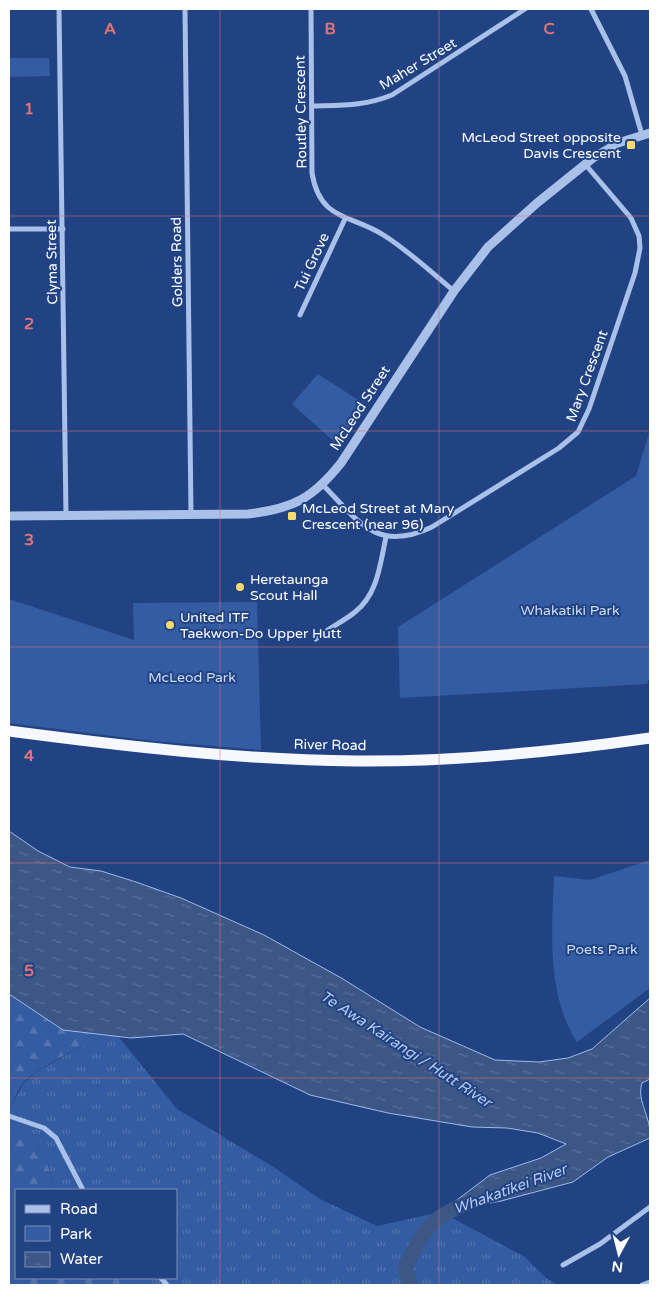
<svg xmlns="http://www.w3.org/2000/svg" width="659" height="1294" font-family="'Varela Round',sans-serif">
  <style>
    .grass { fill: url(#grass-tufts) }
    .forest { fill: url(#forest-firs) }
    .green { fill: #345ca2 }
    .water { fill: url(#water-ripples); stroke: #9dbaea }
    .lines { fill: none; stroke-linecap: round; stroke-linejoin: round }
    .river { stroke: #3c5686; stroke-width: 15 }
    .minor { stroke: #a9c0e9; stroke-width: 5 }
    .tertiary { stroke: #a9c0e9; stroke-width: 9 }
    .trunk { stroke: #f6f8fe; stroke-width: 11 }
    .grid { fill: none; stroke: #e47373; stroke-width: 1; stroke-opacity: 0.55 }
    .poi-dot { fill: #f6da6a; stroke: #214384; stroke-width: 2 }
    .labels { text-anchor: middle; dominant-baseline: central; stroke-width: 4; stroke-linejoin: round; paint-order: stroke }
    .street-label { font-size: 14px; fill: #fff; stroke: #214384 }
    .poi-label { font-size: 14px; fill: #fff; stroke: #214384; text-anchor: start }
    .park-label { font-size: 14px; fill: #cddcf7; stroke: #214384 }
    .water-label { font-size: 15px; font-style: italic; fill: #b5cbf1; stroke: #214384 }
    .grid-label { font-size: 16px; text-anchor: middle; font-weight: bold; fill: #e47373; stroke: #214384; stroke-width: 4; stroke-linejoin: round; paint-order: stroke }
  </style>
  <defs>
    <pattern id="grass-tufts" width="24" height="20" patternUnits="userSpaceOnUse" patternTransform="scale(1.25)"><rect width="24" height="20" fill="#345ca2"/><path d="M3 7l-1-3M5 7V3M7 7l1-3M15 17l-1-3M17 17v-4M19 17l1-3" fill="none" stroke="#5274b0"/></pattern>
    <pattern id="forest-firs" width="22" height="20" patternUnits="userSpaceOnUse" patternTransform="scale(1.25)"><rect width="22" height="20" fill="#345ca2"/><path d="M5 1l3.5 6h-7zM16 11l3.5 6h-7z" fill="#5274b0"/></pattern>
    <pattern id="water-ripples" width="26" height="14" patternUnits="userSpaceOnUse" patternTransform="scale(1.25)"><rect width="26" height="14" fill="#3c5686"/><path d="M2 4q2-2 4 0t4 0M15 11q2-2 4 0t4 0" fill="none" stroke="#596f98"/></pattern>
  </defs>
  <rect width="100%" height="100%" fill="#214384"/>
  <path class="grass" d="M114,1031L177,1109L272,1166L320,1199L377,1226L441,1212L525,1257L546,1278L558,1285H137L130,1278H176V1190H56L45,1158L32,1140L9,1132V1111L23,1084L36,1072L87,1043Z"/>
  <g class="forest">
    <path d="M9,994L58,1016L114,1031C92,1041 38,1066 23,1083C17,1091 13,1103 9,1111Z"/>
    <path d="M9,1132L32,1140L45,1158L56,1190H16V1278H130L137,1285H9Z"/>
  </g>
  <g class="green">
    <path d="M9,58H49L50,76L9,77Z"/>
    <path d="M318,374L366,405L338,445L292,404Z"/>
    <path d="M650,430V677L647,684L400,698L398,627L636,476Z"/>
    <path d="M9,599L134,640L133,603L257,602L261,750L153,741L9,723Z"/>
    <path d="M650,860V988L577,1042C546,995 552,930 554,876L590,880Z"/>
  </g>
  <path class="water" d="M9,831L38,851L70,867L101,871L136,882L181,898L264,935L343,979L420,1027L495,1060L539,1062L568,1058L592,1049L650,998V1079L642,1083C636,1101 652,1118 650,1138L608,1157L573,1182L501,1201L441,1212L490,1175L541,1158L566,1144L538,1133L507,1128L472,1127L388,1113L310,1095L183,1034L131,1038L63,1030L9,994Z"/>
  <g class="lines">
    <path class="river" d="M410,1285L405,1268C424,1231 428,1218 469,1203"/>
    <g class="minor">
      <path d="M59,9L66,516"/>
      <path d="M185,9L191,514"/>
      <path d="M311,9L312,173C320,222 352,214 385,236C410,252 432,273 454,291"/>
      <path d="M591,9L625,76L642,135"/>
      <path d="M312,106C341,105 365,106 392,95L525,9"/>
      <path d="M9,229H63"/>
      <path d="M300,315L345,219"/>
      <path d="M323,485C359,522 377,553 432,527L559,448L578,432L589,409L635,273L640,248L639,236L631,218L585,164"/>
      <path d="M316,639C328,628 343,622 355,612C378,594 380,564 386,537"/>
      <path d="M9,1116L44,1128L56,1138L83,1190"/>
      <path d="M563,1265L600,1244L650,1207"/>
      <path d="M161,1278L167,1285"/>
      <path d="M642,1285L650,1282"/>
    </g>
    <path class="tertiary" d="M9,516L248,514C293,509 313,498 341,463L454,291L488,247L537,203L593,158L618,143L650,133"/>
    <path class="trunk" d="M9,731C124,746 239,760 356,761C454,762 553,752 650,738"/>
  </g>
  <path class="grid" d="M220,9V1285M439,9V1285M9,216H650M9,431H650M9,647H650M9,863H650M9,1078H650"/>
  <g class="poi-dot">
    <rect x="626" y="140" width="10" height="10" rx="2.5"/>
    <rect x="287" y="511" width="10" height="10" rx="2.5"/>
    <circle cx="240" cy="587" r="5"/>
    <circle cx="170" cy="625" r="5"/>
  </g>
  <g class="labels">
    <g class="street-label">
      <text transform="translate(418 64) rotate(-31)">Maher Street</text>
      <text transform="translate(301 112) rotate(-91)">Routley Crescent</text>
      <text transform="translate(52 262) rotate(-91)">Clyma Street</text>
      <text transform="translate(177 262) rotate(-91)">Golders Road</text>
      <text transform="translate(312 262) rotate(-65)">Tui Grove</text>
      <text transform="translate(587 376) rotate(-70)">Mary Crescent</text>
      <text transform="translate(360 408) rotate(-57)">McLeod Street</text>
      <text transform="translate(330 745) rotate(1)">River Road</text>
    </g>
    <g class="poi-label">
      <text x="621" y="137" text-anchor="end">McLeod Street opposite<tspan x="621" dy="16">Davis Crescent</tspan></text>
      <text x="302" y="508">McLeod Street at Mary<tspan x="302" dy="16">Crescent (near 96)</tspan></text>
      <text x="250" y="579">Heretaunga<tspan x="250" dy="16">Scout Hall</tspan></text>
      <text x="180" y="617">United ITF<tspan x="180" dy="16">Taekwon-Do Upper Hutt</tspan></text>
    </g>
    <g class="park-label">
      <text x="570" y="610">Whakatiki Park</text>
      <text x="192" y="677">McLeod Park</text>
      <text x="602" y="949">Poets Park</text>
    </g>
    <g class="water-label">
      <text transform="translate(406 1049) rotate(33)">Te Awa Kairangi / Hutt River</text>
      <text transform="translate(510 1189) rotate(-20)">Whakatīkei River</text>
    </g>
  </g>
  <g class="grid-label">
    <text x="110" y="34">A</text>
    <text x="330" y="34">B</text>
    <text x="549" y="34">C</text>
    <text x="29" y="114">1</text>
    <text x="29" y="329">2</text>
    <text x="29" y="545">3</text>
    <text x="29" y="761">4</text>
    <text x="29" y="976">5</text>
  </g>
  <rect width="659" height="1294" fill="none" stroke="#ffffff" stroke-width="20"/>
  <rect x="15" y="1189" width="162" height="90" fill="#214384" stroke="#7a8eb5"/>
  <rect x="25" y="1205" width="25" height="8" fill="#a9c0e9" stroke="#7a8eb5"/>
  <text x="60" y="1214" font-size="15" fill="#ffffff">Road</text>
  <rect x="25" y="1226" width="25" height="15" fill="#345ca2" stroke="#7a8eb5"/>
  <text x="60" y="1239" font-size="15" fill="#ffffff">Park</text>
  <rect x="25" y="1252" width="25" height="15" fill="url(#water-ripples)" stroke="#7a8eb5"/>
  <text x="60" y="1264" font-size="15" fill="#ffffff">Water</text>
  <g transform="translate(619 1254) rotate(187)" stroke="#214384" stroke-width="4" paint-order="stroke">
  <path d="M0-4L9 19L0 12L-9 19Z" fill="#ffffff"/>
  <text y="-8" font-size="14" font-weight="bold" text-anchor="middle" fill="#ffffff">N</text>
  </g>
</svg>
